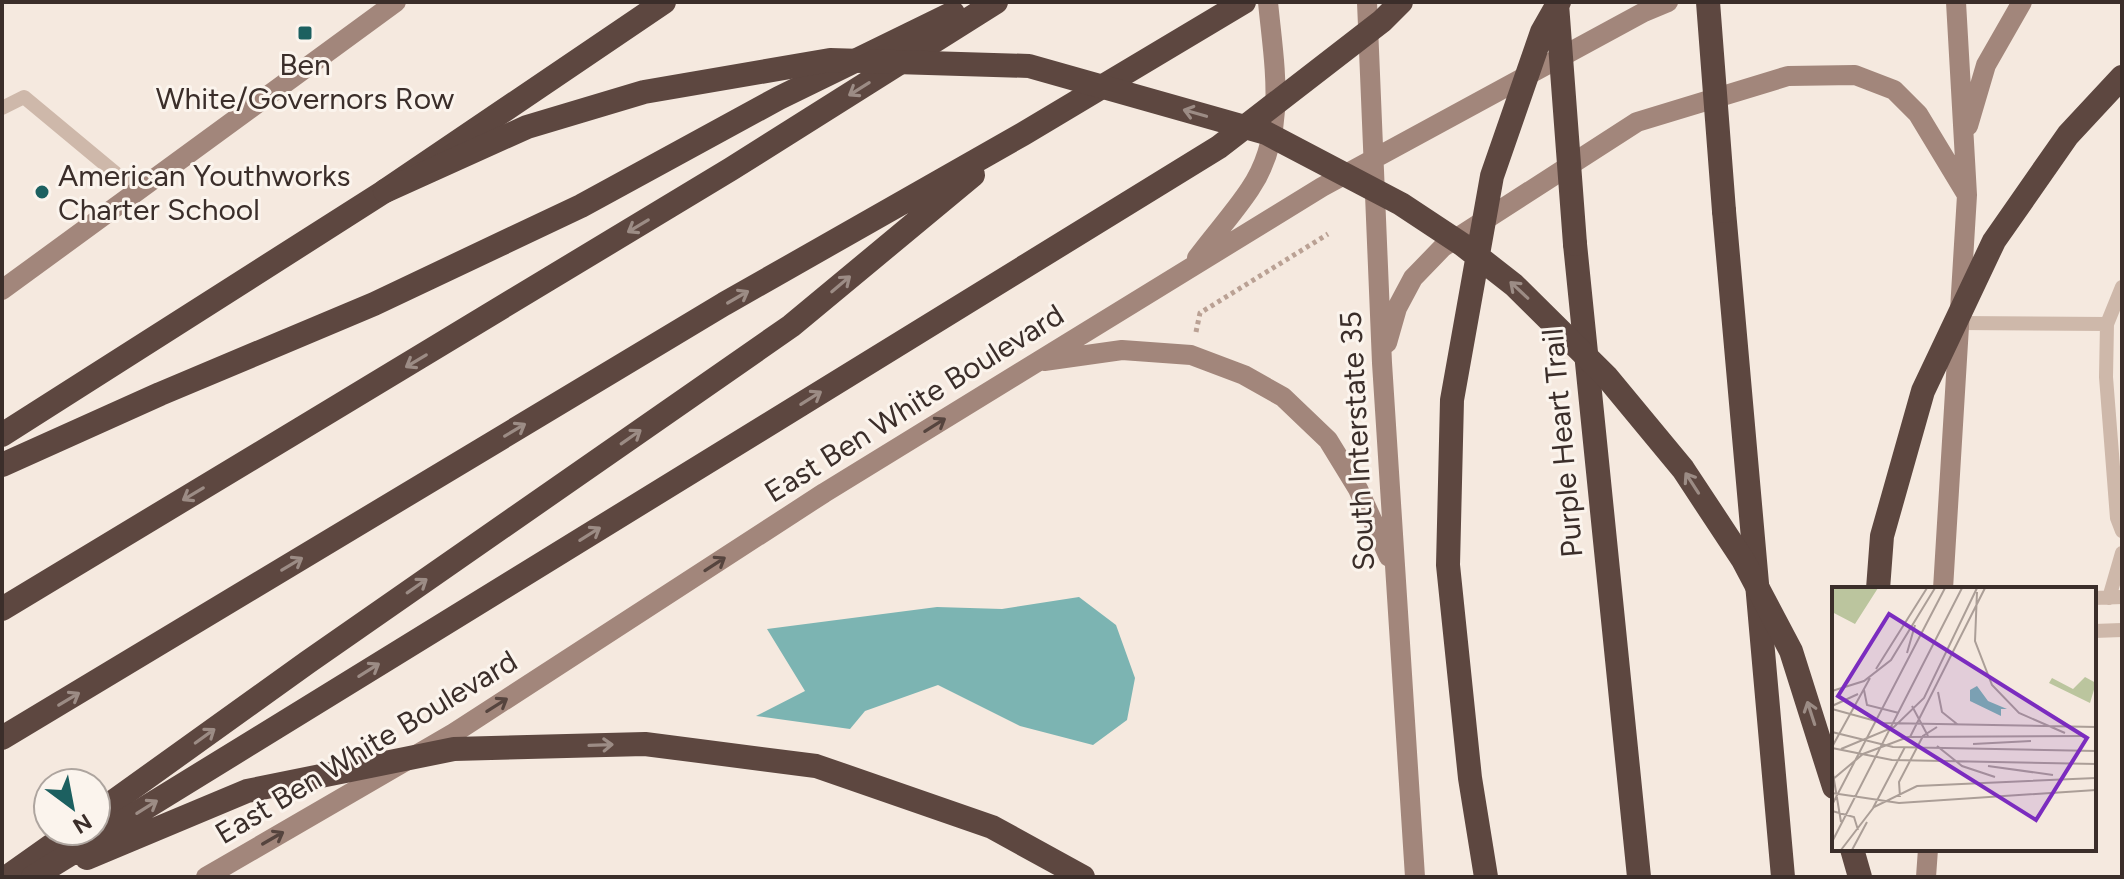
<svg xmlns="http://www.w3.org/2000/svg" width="2124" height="879" viewBox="0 0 2124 879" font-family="Figtree,sans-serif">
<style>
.water{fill:#7cb4b2}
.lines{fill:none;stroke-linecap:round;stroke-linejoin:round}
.path{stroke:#baa194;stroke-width:5;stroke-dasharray:4 4;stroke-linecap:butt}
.service{stroke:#ceb8aa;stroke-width:14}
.secondary{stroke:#a2867b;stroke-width:20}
.motorway{stroke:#5d4740;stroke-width:24}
.motorway-bridge{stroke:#5d4740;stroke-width:24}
.oneway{stroke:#9c8c85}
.oneway2{stroke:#55443e}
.poi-dot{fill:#1c6060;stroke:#fbf4ed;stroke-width:3}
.labels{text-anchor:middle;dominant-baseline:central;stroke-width:6;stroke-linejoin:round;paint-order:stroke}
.poi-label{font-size:30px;fill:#3b2e2a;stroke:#fbf4ed}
.street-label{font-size:30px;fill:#3b2e2a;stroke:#fbf4ed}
.inset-road{fill:none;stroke:#ab9e97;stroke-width:2}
.view{fill:#7b2cbf;fill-opacity:0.15;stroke:#7b2cbf;stroke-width:4}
.inset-edge{fill:none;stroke:#3b2e2a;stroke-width:4}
</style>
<rect width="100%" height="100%" fill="#f5e9df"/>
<!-- water -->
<path class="water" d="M1079 597 1116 625 1135 678 1127 720 1093 745 1020 726 938 685 865 711 850 729 756 716 805 691 767 629 937 607 1002 609Z"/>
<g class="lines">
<!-- path -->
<path class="path" d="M1196 332 1200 313 1328 234"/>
<!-- service -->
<path class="service" d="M2 108 24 97 137 191
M2122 287 2107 324 2106 377 2117 518 2122 531
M1959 323 2107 324
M2094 598 2122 597
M2109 598 2122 553
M2094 631 2122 630"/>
<!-- secondary -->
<path class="secondary" d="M1367 2 1382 363 1415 877
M1968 126 1986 65 2022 2
M1197 258C1214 235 1234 213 1250 189 1288 133 1274 65 1268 2
M2 290 396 2
M1387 343 1397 308 1413 278 1443 247 1637 122 1788 76 1855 75 1894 90 1918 114 1967 195
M1044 361 1122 350 1191 355 1244 375 1283 397 1328 440 1358 489 1389 557
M1943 589 1967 195 1956 2
M206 877 454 733 824 493 1322 187 1644 12 1668 2
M1926 877 1928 849"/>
<!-- motorway -->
<path class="motorway" d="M1724 211 1783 877
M1575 244 1639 877
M2 435 385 191 664 2
M2 465 160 394 374 304 581 206 779 98 953 13
M2 609 731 169 996 2
M2 738 724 304 1023 134 1244 2
M96 814 308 662 791 326 973 175
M1852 849 1860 877
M7 877 72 831"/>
<!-- motorway-bridge -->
<path class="motorway-bridge" d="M1708 2 1724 211
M1557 4 1575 244
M385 191 527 127 644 92 830 60 1029 66 1266 133 1401 204 1463 245 1514 285 1606 376 1683 469 1743 560 1791 651 1834 787
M1878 589 1882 536 1923 391 1994 241 2068 135 2122 77
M87 858 247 791 454 749 645 744 816 766 992 827 1083 877
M33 877 1219 147 1382 21 1401 2
M1486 877 1470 778 1448 565 1452 400 1492 176 1542 32 1559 2"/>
</g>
<!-- one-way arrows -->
<defs><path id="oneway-shaft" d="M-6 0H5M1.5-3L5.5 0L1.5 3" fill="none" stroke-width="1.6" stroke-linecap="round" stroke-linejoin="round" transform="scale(2)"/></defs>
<g class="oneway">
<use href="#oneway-shaft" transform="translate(859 89) rotate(148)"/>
<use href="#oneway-shaft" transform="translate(1195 113) rotate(-164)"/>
<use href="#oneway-shaft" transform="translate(638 226) rotate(149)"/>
<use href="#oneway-shaft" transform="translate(841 284) rotate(-40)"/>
<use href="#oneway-shaft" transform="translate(1519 290) rotate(-137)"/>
<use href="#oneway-shaft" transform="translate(738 297) rotate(-30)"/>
<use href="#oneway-shaft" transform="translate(416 361) rotate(149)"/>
<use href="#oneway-shaft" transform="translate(811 398) rotate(-32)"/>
<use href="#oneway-shaft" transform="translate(515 430) rotate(-31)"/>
<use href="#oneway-shaft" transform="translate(631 437) rotate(-35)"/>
<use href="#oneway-shaft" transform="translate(1692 483) rotate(-123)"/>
<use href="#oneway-shaft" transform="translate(193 494) rotate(149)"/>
<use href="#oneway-shaft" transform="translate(590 534) rotate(-32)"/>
<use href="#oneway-shaft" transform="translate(292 564) rotate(-31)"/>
<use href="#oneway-shaft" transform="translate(417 586) rotate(-35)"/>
<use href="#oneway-shaft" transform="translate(369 670) rotate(-32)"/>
<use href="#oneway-shaft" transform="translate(69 699) rotate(-31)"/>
<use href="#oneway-shaft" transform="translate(1811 713) rotate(-108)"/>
<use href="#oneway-shaft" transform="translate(205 736) rotate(-36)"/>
<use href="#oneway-shaft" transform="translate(601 745) rotate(-2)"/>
<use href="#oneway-shaft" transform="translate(147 807) rotate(-32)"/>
</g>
<g class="oneway2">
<use href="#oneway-shaft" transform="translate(935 425) rotate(-32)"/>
<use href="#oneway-shaft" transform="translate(715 564) rotate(-33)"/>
<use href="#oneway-shaft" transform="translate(497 705) rotate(-32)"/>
<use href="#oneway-shaft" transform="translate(273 838) rotate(-30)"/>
</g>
<!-- markers -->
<g class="poi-dot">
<rect x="297" y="25" width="16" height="16" rx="4"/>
<circle cx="42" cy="192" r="8"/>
</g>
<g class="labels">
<!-- poi labels -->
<g class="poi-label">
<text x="305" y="64">Ben<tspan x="305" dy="34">White/Governors Row</tspan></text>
<text x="58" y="175" text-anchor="start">American Youthworks<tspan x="58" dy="34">Charter School</tspan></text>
</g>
<!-- street labels -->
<g class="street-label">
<text transform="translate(914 403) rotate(-32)">East Ben White Boulevard</text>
<text transform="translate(1357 441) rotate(-93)">South Interstate 35</text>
<text transform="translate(1562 443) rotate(-95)">Purple Heart Trail</text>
<text transform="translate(366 747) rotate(-31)">East Ben White Boulevard</text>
</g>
</g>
<!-- overview -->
<g transform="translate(1832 587)">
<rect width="264" height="264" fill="#f5e9df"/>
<path d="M0 1H46L23 37 0 25ZM253 90 264 96 258 116 217 96 220 91 241 102Z" fill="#bbc59e"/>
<path d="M145 99 156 114 175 122H169V129L138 114V103Z" fill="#7cb4b2"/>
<path class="inset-road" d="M145 5 143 54 160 98 187 126 233 146M75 66 83 38M44 82 95 1M32 103 35 118 67 126M0 104 32 94 59 73 103 1M106 105 110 125 125 137M0 119 26 107M80 119 96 149M0 122 51 136 264 140M0 145 61 160 264 164M78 150 153 1M141 157 199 154M105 159 130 179 163 190M0 160 38 91M0 161 60 173 264 177M9 162 62 140 92 111 145 1M156 179 221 188M0 181 9 235M0 193 31 167 76 150 254 149M0 206 67 216 264 203M68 210 67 195 91 149 105 140M0 218 113 1M41 221 73 160M0 224 22 230 26 243M0 255 130 1M9 263 42 220 85 199 264 191M20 263 35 235"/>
<path class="view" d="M57 27 255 151 204 233 6 109Z"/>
<rect width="264" height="264" class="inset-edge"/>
</g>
<!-- border -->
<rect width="2124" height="879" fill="none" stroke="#3b2e2a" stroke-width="8"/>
<!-- north arrow -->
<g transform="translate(72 807) rotate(148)"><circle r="38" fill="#fbf4ed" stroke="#aea59f" stroke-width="2"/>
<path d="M0-6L14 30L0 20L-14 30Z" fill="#1c6060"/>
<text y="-12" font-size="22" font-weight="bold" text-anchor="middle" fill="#3b2e2a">N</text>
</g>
</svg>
